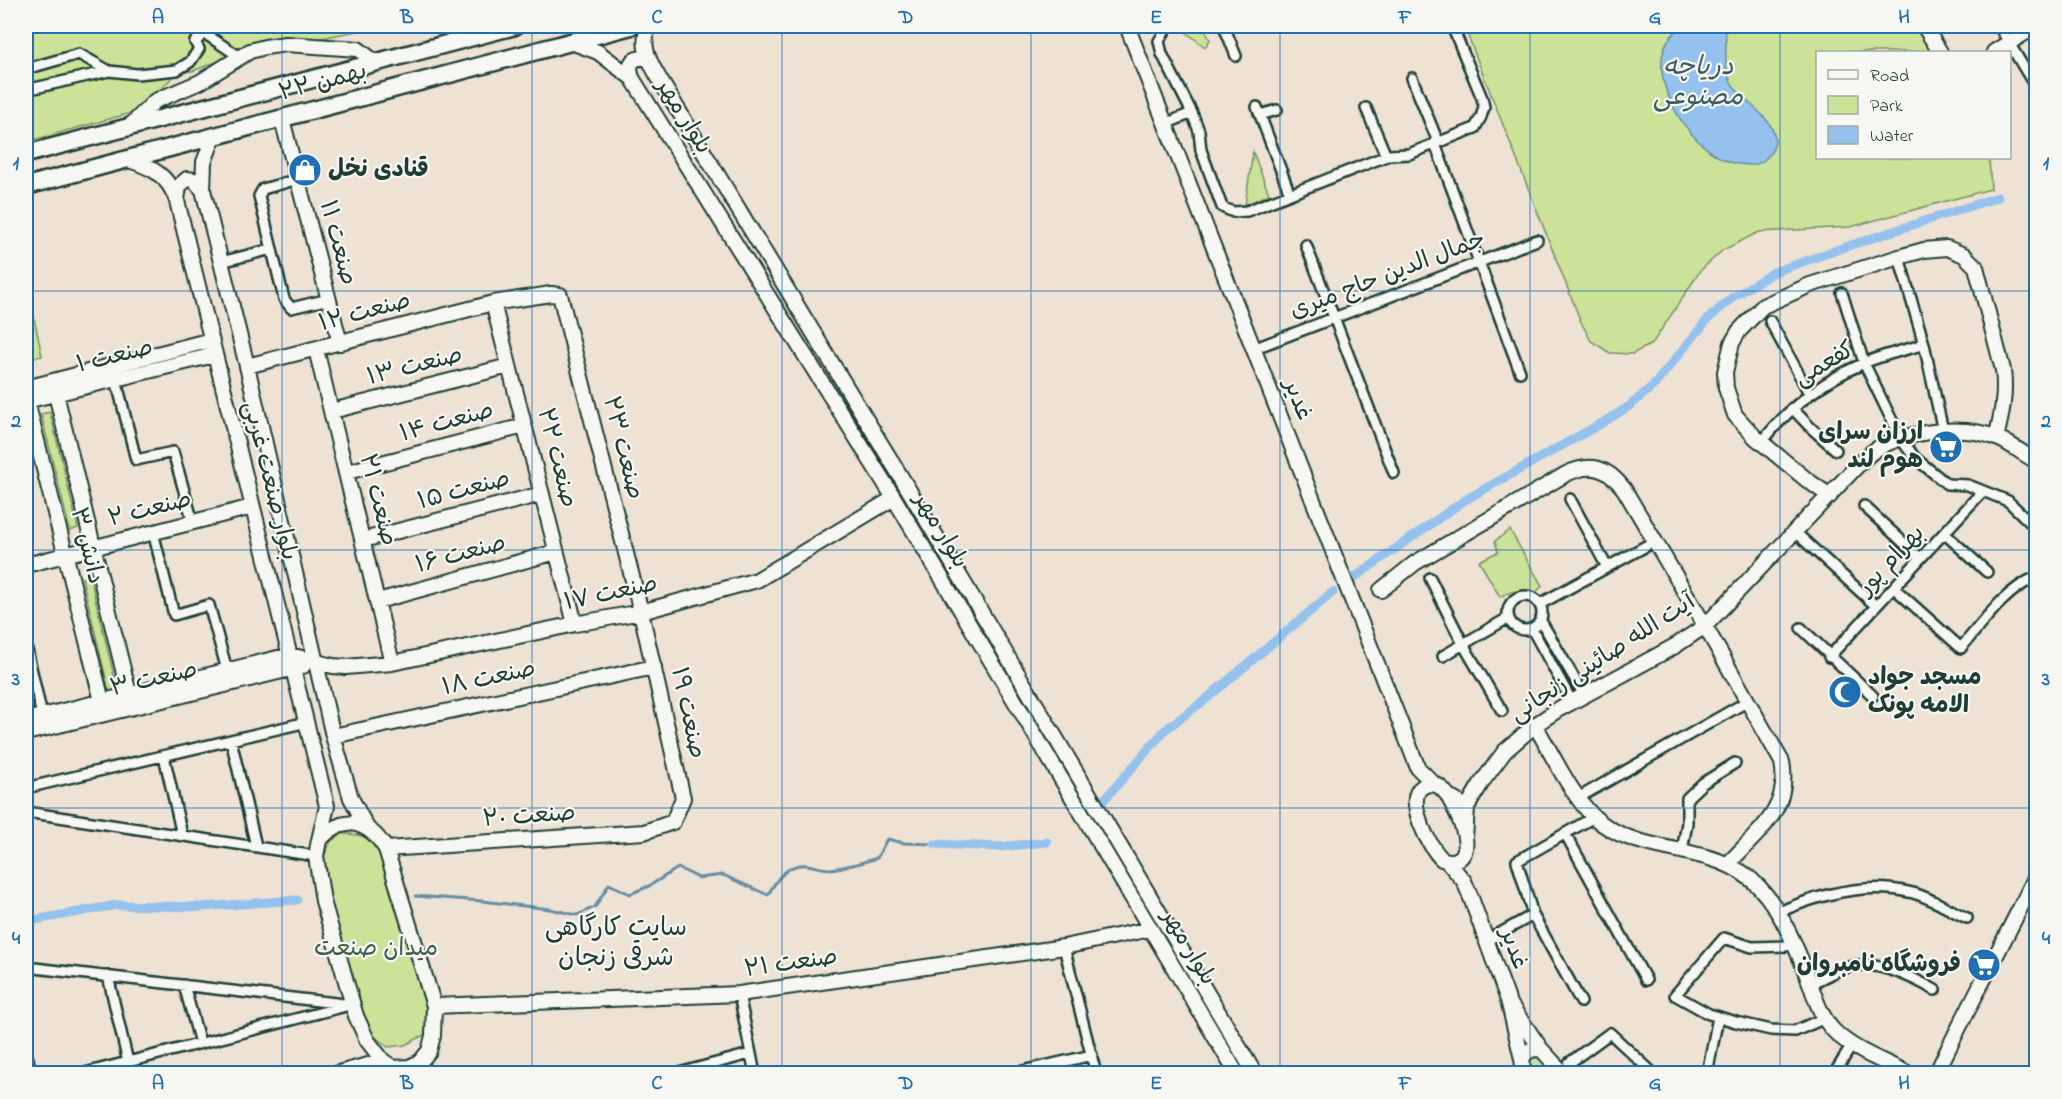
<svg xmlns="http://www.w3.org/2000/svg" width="2062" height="1099" viewBox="0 0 2062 1099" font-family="'Indie Flower','Playpen Sans Arabic',sans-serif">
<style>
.green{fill:#cbe298;stroke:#759066;stroke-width:1.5}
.water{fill:#95c1ee;stroke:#668ca4;stroke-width:1.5}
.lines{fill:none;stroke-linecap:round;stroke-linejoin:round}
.stream{stroke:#668ca4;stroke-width:3}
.canal{stroke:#95c1ee;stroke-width:9}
.street-casing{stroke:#1f3d34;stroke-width:14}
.secondary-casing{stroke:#1f3d34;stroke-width:18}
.highway-casing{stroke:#1f3d34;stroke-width:21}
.street{stroke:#f6f6f2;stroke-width:9}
.secondary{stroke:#f6f6f2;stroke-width:14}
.highway{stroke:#f6f6f2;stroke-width:16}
.grid{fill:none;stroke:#1f6fb2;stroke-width:1.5;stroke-opacity:0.55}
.labels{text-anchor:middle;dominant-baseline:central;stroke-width:4.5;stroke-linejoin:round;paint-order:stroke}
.street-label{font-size:24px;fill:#1f3d34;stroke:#f6f6f2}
.poi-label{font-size:24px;font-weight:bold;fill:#1f3d34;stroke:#f6f6f2;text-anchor:start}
.park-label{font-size:24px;fill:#415e48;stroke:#f6f6f2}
.water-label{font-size:26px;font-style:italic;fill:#3c5e62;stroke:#f6f6f2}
.neighbourhood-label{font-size:26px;fill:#1f3d34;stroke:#f6f6f2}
.neatline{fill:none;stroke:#1f6fb2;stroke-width:2}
.grid-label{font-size:20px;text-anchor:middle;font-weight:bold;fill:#1f6fb2}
</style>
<rect width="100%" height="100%" fill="#ede2d3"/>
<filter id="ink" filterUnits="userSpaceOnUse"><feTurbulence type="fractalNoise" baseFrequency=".0167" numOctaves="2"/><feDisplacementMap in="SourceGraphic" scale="12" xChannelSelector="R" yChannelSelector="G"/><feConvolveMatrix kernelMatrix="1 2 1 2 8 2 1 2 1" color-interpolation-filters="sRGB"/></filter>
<g filter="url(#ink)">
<!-- green -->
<path class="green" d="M26 26H381L229 57 193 71 143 75H175L138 111 26 142Z
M1178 26H1203L1210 40 1205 47Z
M1464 26H1915L1932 52H1818V158H1989L1991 189 1850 227 1759 232 1723 250 1700 271 1652 344 1632 354 1610 353 1591 341 1581 322Z
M1253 152 1269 194 1245 205Z
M26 279 42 356 26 359Z
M50 412 78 528 70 531 41 414Z
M1510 530 1542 586 1534 595C1520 589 1512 590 1500 597L1479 561 1498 552 1495 541Z
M90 577 118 692 110 695 82 578Z
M342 834C364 833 370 838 383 855L427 997 428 1021 424 1035 405 1045 388 1047 374 1036 352 988 346 970 321 864 331 841Z
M1539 1053 1556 1073H1530L1527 1064 1529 1054Z"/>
<!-- water -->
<path class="water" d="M1685 26H1722L1725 29C1728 47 1722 65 1731 82 1742 103 1773 115 1775 139 1775 147 1771 154 1765 159 1758 166 1749 165 1739 164 1687 157 1628 53 1685 26Z"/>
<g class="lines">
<!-- stream -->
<path class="stream" d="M415 896 482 901 550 909 577 915 595 907 609 884 630 894 649 886 678 868 699 878 723 875 768 895C776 880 787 863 807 865 815 866 823 869 831 869 846 867 862 863 877 858L887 839 904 843 935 844"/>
<!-- canal -->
<path class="canal" d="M1348 582 1465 500 1602 423 1631 405 1655 384 1708 319 1733 297 1774 272 1845 247 1998 197
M1104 800 1166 729 1205 700 1333 592
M935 844 999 847 1047 842
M29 921 117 905 200 907 297 900"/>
<!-- street casing -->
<g class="street-casing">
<path id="street" d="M203 26 204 33 240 57
M1168 26 1159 41 1162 54 1192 113 1199 131 1201 150 1222 207 1233 212 1247 211 1389 155 1409 154 1475 128 1481 117 1484 107 1482 98 1452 26
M1224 26 1236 56
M1999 26 2036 88
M26 69 79 54 109 71
M1412 78 1438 142
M26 90 109 71 137 74 177 70 190 62 199 49 195 42 204 33
M1257 107 1290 194
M1366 108 1386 156
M1260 115 1277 110
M1165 124 1192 113
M1437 149 1520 372
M298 179 263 189 259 196 284 299 291 308 329 299
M1306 245 1394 473
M1899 257 1924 344 1943 431
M221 262 272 249
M1842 293 1864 363 1901 439 1915 458 1947 484 1968 485 2008 501 2036 528
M1770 321 1809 393
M1253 349 1537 240
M116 379 136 460 173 452 193 522
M1792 408 1810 427 1836 450
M1762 442C1789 407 1821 382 1862 364 1881 355 1903 351 1924 344
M1570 499 1607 567
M1864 506 1920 558
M153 532 174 615 209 605 227 670
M1795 532 1876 606
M1944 533 1987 572
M1430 578 1463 644 1502 711
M1894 588 1961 648C1983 622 2004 591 2036 577
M1508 613a17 17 0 1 1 34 0a17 17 0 1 1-34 0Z
M1540 604 1646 546
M1541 621 1584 695
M1801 628 1873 696
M1532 629 1572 702
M26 645 42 716
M1443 656 1508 618
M1829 657 1982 492
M231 740 256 846
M164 756 182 835
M26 788 307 722
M1578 798 1748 701
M26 812 316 856
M1566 835 1646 980
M1682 851 1687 823V798L1703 783 1735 763
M1779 912C1820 894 1867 881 1913 893 1932 898 1949 910 1967 918
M1533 915 1517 861 1594 817
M1486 941 1533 915 1581 1002
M1787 946 1752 947 1724 938 1675 995 1709 1014 1736 1022 1771 1030 1795 1031 1825 1018
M1064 947 1096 1074
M26 967 353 1005
M108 976 128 1062
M1810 984C1825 977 1843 966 1859 965 1884 964 1914 978 1935 990
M184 985 200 1043
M739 994 755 1074
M1569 1063 1610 1033 1654 1074
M81 1074 346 1006
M675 1074 750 1054
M1010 1074 1092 1055
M1707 1074 1718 1017
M1834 1074 1852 1045"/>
</g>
<!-- secondary casing -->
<g class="secondary-casing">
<path id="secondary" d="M649 26C638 49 654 69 666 90L907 487 1255 1074
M1127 26 1418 768 1435 785
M1924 26 1940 52
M571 42 598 52 632 78 894 498 1237 1074
M1994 52 2036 26
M632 78C627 62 633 57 648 58
M282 119 340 343
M129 127 155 101 200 82 250 51 265 47 286 44 358 49 375 62
M214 136 204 162 203 190 247 366 333 736 351 798 366 826
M126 159C151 167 168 174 177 201L327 806 319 840
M177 200 179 186 187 179 194 180 203 190
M493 303 575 624
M316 349 392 663
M247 366 493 303 551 294 560 295 641 612 683 798 673 822 644 832 386 849
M26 388 211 340
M56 394 129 694
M26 401 214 355
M27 401 102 701
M332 411 509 366
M347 472 524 426
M1830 496 1807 480 1755 437 1735 415 1726 388 1725 372 1732 343 1739 331 1763 306 1810 285 1899 257 1924 250 1947 248 1964 255 1976 267 2003 370C2006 394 2002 414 1996 438
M363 540 542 494
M26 565 252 507
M1381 590 1415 563 1566 474C1591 462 1607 467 1624 489L1705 626 1782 762C1791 810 1758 831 1728 864
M378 601 556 552
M26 720 290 655 333 666 346 667 392 663 575 624 641 612 757 580 894 498
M1535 725C1551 752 1571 795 1594 817 1639 859 1716 840 1759 887 1782 911 1798 951 1810 983 1815 998 1822 1019 1834 1031 1854 1051 1884 1061 1909 1074
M26 733 303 666
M333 736 654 667
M1448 796C1455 809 1475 845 1460 858 1455 862 1449 862 1442 859 1430 849 1404 799 1422 787 1426 784 1432 784 1436 785 1443 787 1445 794 1450 797 1455 801 1461 804 1467 807
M353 823C369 827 377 835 386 849L434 1006 433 1036 429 1051 420 1062 409 1067 394 1068 383 1061 367 1040 356 1016 323 901 316 856 319 840 330 830 341 825Z
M1465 839 1467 807 1482 782 1505 751 1535 725 1559 709 1675 646 1705 626 1858 465C1863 460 1869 454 1875 450 1905 431 1964 424 1997 438 2010 443 2023 454 2036 461
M1447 861 1464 881 1471 898 1508 1000 1522 1059
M434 1006 739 994 1064 947 1150 929
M1512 1007 1541 1049
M26 1059 29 1074
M335 1074 383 1061
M1524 1074 1522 1059C1527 1050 1531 1049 1541 1049L1564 1074
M1936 1074C1968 1007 2004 942 2036 876"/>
</g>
<!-- highway casing -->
<g class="highway-casing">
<path id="highway" d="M26 154 515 26
M26 186 631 26"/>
</g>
<!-- street -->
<use href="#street" class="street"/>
<!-- secondary -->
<use href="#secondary" class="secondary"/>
<!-- highway -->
<use href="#highway" class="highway"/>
</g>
</g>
<!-- grid -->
<path class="grid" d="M282 26V1074M532 26V1074M782 26V1074M1031 26V1074M1280 26V1074M1530 26V1074M1780 26V1074M26 291H2036M26 550H2036M26 808H2036"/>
<!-- icons -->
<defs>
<g id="shop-disc" transform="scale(1.725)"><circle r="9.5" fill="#1f6fb2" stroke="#f6f6f2"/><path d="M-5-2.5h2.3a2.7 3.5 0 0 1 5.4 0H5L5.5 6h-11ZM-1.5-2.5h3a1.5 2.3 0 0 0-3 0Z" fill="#fff"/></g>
<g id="supermarket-disc" transform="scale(1.725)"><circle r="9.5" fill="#1f6fb2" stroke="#f6f6f2"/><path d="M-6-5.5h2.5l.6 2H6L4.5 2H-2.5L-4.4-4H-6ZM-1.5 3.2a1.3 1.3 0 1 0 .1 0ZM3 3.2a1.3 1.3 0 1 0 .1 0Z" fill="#fff"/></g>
<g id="mosque-disc" transform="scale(1.725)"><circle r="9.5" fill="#1f6fb2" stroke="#f6f6f2"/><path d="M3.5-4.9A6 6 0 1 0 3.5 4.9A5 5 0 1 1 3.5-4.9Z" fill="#fff"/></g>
</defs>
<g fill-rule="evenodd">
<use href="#shop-disc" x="305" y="170"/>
<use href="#supermarket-disc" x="1946" y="447"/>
<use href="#mosque-disc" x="1845" y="692"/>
<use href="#supermarket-disc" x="1984" y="965"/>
</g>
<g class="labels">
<!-- street labels -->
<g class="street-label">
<text transform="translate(323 83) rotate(-15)">۲۲ بهمن</text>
<text transform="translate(683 117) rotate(58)">بلوار مهر</text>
<text transform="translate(337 243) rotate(75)">صنعت ۱۱</text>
<text transform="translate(1388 276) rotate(-21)">جمال الدین حاج میری</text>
<text transform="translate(365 313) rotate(-15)">صنعت ۱۲</text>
<text transform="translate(115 357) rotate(-14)">صنعت ۱</text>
<text transform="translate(1825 365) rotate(-30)">کفعمی</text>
<text transform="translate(415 367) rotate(-14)">صنعت ۱۳</text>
<text transform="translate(1297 400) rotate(69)">غدیر</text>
<text transform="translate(447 423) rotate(-15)">صنعت ۱۴</text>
<text transform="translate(622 448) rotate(76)">صنعت ۲۳</text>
<text transform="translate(556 458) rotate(76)">صنعت ۲۲</text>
<text transform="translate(269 481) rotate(76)">بلوار صنعت غربی</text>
<text transform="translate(464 491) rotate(-15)">صنعت ۱۵</text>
<text transform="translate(377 500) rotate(76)">صنعت ۲۱</text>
<text transform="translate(150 510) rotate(-14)">صنعت ۲</text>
<text transform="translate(940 531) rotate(59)">بلوار مهر</text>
<text transform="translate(86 546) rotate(76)">دانش ۳</text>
<text transform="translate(461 555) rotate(-15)">صنعت ۱۶</text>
<text transform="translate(1892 561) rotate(-47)">بهرام پور</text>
<text transform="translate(611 594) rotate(-12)">صنعت ۱۷</text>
<text transform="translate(1603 659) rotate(-33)">آیت الله صائینی زنجانی</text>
<text transform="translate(489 679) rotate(-12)">صنعت ۱۸</text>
<text transform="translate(154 680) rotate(-13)">صنعت ۳</text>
<text transform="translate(687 713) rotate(78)">صنعت ۱۹</text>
<text transform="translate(529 817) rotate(-4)">صنعت ۲۰</text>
<text transform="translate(1188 948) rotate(59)">بلوار مهر</text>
<text transform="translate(1513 949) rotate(70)">غدیر</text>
<text transform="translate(791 964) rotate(-8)">صنعت ۲۱</text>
</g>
<!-- poi labels -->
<g class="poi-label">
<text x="328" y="170">قنادی نخل</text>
<text x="1923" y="433" text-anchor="end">ارزان سرای<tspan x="1923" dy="28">هوم لند</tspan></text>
<text x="1868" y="678">مسجد جواد<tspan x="1868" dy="28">الامه پونک</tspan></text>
<text x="1961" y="965" text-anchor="end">فروشگاه نامبروان</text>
</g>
<!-- park labels -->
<g class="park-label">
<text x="376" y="949">میدان صنعت</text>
</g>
<!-- water labels -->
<g class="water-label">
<text x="1698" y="68">دریاچه<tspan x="1698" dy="30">مصنوعی</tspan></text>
</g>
<!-- neighbourhood labels -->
<g class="neighbourhood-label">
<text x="616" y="929">سایت کارگاهی<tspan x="616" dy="30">شرقی زنجان</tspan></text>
</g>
</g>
<!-- margin -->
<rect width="2062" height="1099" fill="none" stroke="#f6f6f2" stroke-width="66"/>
<!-- legend -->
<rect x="1816" y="51" width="195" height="108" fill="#f6f6f2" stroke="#a0aca6" stroke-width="1.5"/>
<rect x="1828" y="70" width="30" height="9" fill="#f6f6f2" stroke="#a0aca6" stroke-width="1.5"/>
<text x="1870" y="81" font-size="18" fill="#1f3d34">Road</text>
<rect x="1828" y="96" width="30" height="18" fill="#cbe298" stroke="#a0aca6" stroke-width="1.5"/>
<text x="1870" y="111" font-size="18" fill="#1f3d34">Park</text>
<rect x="1828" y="126" width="30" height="18" fill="#95c1ee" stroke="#a0aca6" stroke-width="1.5"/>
<text x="1870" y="141" font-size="18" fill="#1f3d34">Water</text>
<rect x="33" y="33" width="1996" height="1033" class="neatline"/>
<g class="grid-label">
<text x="158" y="23">A</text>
<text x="407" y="23">B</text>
<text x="657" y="23">C</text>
<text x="906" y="23">D</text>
<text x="1156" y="23">E</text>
<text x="1405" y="23">F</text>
<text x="1655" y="23">G</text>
<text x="1904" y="23">H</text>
<text x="16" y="169">1</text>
<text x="2046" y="169">1</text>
<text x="16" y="427">2</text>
<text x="2046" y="427">2</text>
<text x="16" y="685">3</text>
<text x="2046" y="685">3</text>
<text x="16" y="944">4</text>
<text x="2046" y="944">4</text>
<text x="158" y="1089">A</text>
<text x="407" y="1089">B</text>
<text x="657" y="1089">C</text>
<text x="906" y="1089">D</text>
<text x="1156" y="1089">E</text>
<text x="1405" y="1089">F</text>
<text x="1655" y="1089">G</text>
<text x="1904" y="1089">H</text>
</g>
</svg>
